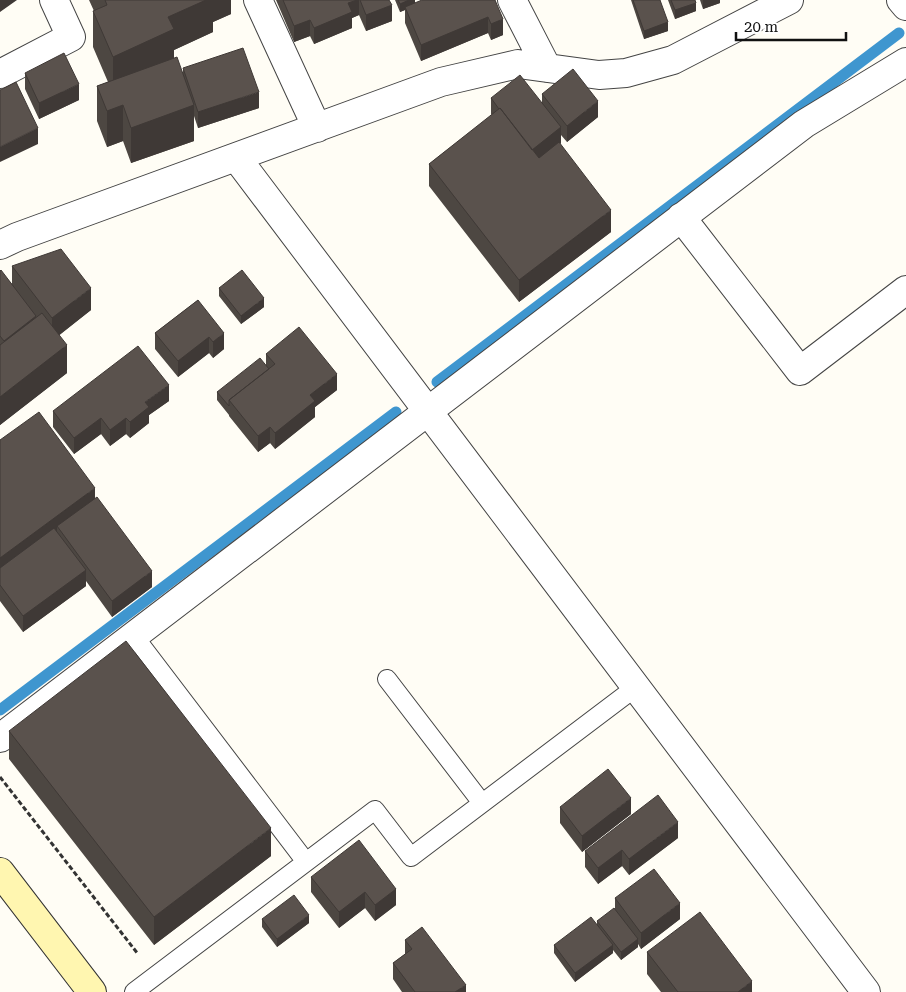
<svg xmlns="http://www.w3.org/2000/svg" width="906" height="992" viewBox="0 0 906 992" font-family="'Roboto Serif',serif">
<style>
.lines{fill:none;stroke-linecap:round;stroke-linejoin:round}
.stream{stroke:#3f96cf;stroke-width:11}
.lane-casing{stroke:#444;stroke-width:20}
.street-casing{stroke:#444;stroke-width:30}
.secondary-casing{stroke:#333;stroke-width:30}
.path{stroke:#333;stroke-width:3;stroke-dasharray:5 2.5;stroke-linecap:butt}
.lane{stroke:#fff;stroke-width:18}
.street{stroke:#fff;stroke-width:28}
.secondary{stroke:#fff6b0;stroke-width:28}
.wall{fill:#4d4742}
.shaded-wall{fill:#3f3936}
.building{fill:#5a524d;stroke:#3f3936}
</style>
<rect width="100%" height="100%" fill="#fffdf5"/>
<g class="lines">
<!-- stream -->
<path class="stream" d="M437 382 899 33
M0 710 396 412"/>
<!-- lane casing -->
<g class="lane-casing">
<path id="lane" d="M134 636 306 862
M387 679 482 803
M134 992 375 810 411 857 636 687"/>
</g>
<!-- street casing -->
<g class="street-casing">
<path id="street" d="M258 0 317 128
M512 0 547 68
M901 0 906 6
M0 74 71 37 54 0
M236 157 866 992
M681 217 800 371 906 290
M0 245 17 237 441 82 518 64 599 75 626 73 673 60 789 0
M0 738 804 124 906 62"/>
</g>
<!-- secondary casing -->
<g class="secondary-casing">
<path id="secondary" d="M0 872 92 992"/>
</g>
<!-- path -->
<path class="path" d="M0 777 138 954"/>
<!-- lane -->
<use href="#lane" class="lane"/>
<!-- street -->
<use href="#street" class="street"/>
<!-- secondary -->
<use href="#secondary" class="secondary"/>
</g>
<!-- wall -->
<path class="wall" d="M89 0H231V14L213 22V32L174 50V58L183 74V68L259 108 198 128 194 116V141L131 163 123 141 107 147 97 121V86L108 82 93 47V11H94Z
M276 0H389L392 21 366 31 359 15 352 18V28L314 44 310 36 294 42Z
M395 0H415V3L495 0 503 35 491 40 488 33 421 61 405 23V10L400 12Z
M631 0H660L668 31 644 39Z
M668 0H695L696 11 675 19Z
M700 0H720V3L703 9Z
M25 73 79 100 39 119 25 89Z
M542 94 598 117 567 142 561 135V143L560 144 611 232 519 302 429 186V164L492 115 491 114V98L542 102Z
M12 266 91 310 59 335 67 373 0 425V271L12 284Z
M219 288 264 307 241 324 219 296Z
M198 300 224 349 213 358 209 353 178 377 155 349V333Z
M266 354 337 390 315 407V417L275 449 270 443 258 452 229 416V414V415L217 400V392L266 365Z
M169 401 149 415V423L130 438 126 434 110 446 101 434 74 454 53 427V411Z
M0 440 95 498 152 587 112 617 86 581V586L23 632 0 601Z
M9 731 271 856 154 945 9 759Z
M560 807 631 814 582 852 560 823Z
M678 838 629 875 622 866 598 884 585 867V851Z
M311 877 396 889V905L375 921 365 908 339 928 311 892Z
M615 898 680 919 641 949 638 944V947L621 960 613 950V953L575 982 554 953V945L597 924V921L615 909Z
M262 919 309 923 277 947 262 927Z
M405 940 466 992H402L393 979V963L405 954Z
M647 952 752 992H661L647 974Z"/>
<!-- shaded-wall -->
<path class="shaded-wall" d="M0 0H17L0 12Z
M206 0H231V14L213 22V32L174 50V65L113 92V57L168 17Z
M357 0H359V15L352 18V28L314 44V28L348 3Z
M409 0H415V6L405 7V10L400 12V4Z
M703 0H720V3L703 9Z
M696 3V11L675 19V10Z
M392 5V21L366 31V15Z
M488 17V33L421 61V45Z
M503 19V35L491 40V24Z
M310 20V36L294 42V26Z
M668 22V31L644 39V31Z
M79 84V100L39 119V103Z
M259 92V108L198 128V112Z
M598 101V117L567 142V126Z
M123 105V141L107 147V111Z
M194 105V141L131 163V128Z
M561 127V143L531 166V150Z
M38 128V144L0 162V147Z
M611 210V232L519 302V280Z
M91 288V310L52 341V318Z
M264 298V307L241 324V316Z
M36 316V332L4 357V341Z
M224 333V349L213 358V342Z
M209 337V353L178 377V361Z
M67 345V373L0 425V397Z
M337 374V390L315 407V417L275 449V433L310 395Z
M169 385V401L149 415V423L130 438V422L145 402Z
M101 418V434L74 454V438Z
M126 418V434L110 446V430Z
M270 427V443L258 452V436Z
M95 488V510L57 526V538L0 580V558Z
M86 570V586L23 632V616Z
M152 571V587L112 617V601Z
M631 798V814L582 852V836Z
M678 822V838L629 875V859Z
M271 828V856L154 945V917Z
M622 850V866L598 884V868Z
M396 889V905L375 921V905Z
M365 892V908L339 928V912Z
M680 903V919L641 949V933Z
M309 915V923L277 947V939Z
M638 939V947L621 960V952Z
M613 945V953L575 982V973Z
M752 981V992H738Z
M466 985V992H455Z"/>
<!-- building -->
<path class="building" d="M105 0H206L168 17 174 29 113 57 93 11 107 5Z
M283 0H357L348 3 352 12 314 28 310 20 294 26Z
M360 0H389L392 5 366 15Z
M398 0H409L400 4Z
M422 0H495L503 19 491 24 488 17 421 45 405 7Z
M633 0H660L668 22 644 31Z
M671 0H695L696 3 675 10Z
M243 48 259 92 198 112 183 68Z
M64 53 79 84 39 103 25 73Z
M177 57 194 105 131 128 123 105 107 111 97 86Z
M573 69 598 101 567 126 542 94Z
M520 75 561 127 532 150 500 108 499 109 491 98Z
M16 82 38 128 0 147V90Z
M500 108 539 158 559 142 611 210 519 280 429 164Z
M61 249 91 288 52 318 12 266Z
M1 270 36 316 4 341 0 336V271Z
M242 270 264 298 241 316 219 288Z
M198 300 224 333 213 342 209 337 178 361 155 333Z
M42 313 67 345 0 397V345Z
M299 327 337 374 310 395 315 401 275 433 270 427 258 436 229 400 275 364 266 354Z
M138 346 169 385 145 402 149 407 130 422 126 418 110 430 101 418 74 438 53 411Z
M260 358 269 369 229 400V406L217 392Z
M39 412 95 488 0 558V440Z
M97 497 152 571 112 601 57 526Z
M54 528 86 570 23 616 0 585V568Z
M126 641 271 828 154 917 9 731Z
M608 769 631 798 582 836 560 807Z
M658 795 678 822 629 859 622 850 598 868 585 851Z
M359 840 396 889 375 905 365 892 339 912 311 877Z
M654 869 680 903 641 933 615 898Z
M294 895 309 915 277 939 262 919Z
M614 908 638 939 621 952 597 921Z
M700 912 752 981 738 992H678L647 952Z
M591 917 613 945 575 973 554 945Z
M422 927 466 985 455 992H415L393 963 412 949 405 940Z"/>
<!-- scale -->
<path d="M736 32v8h110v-8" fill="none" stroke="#111111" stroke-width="2.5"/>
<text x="744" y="32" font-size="15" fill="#111111" stroke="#ffffff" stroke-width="4" paint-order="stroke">20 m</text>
</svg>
